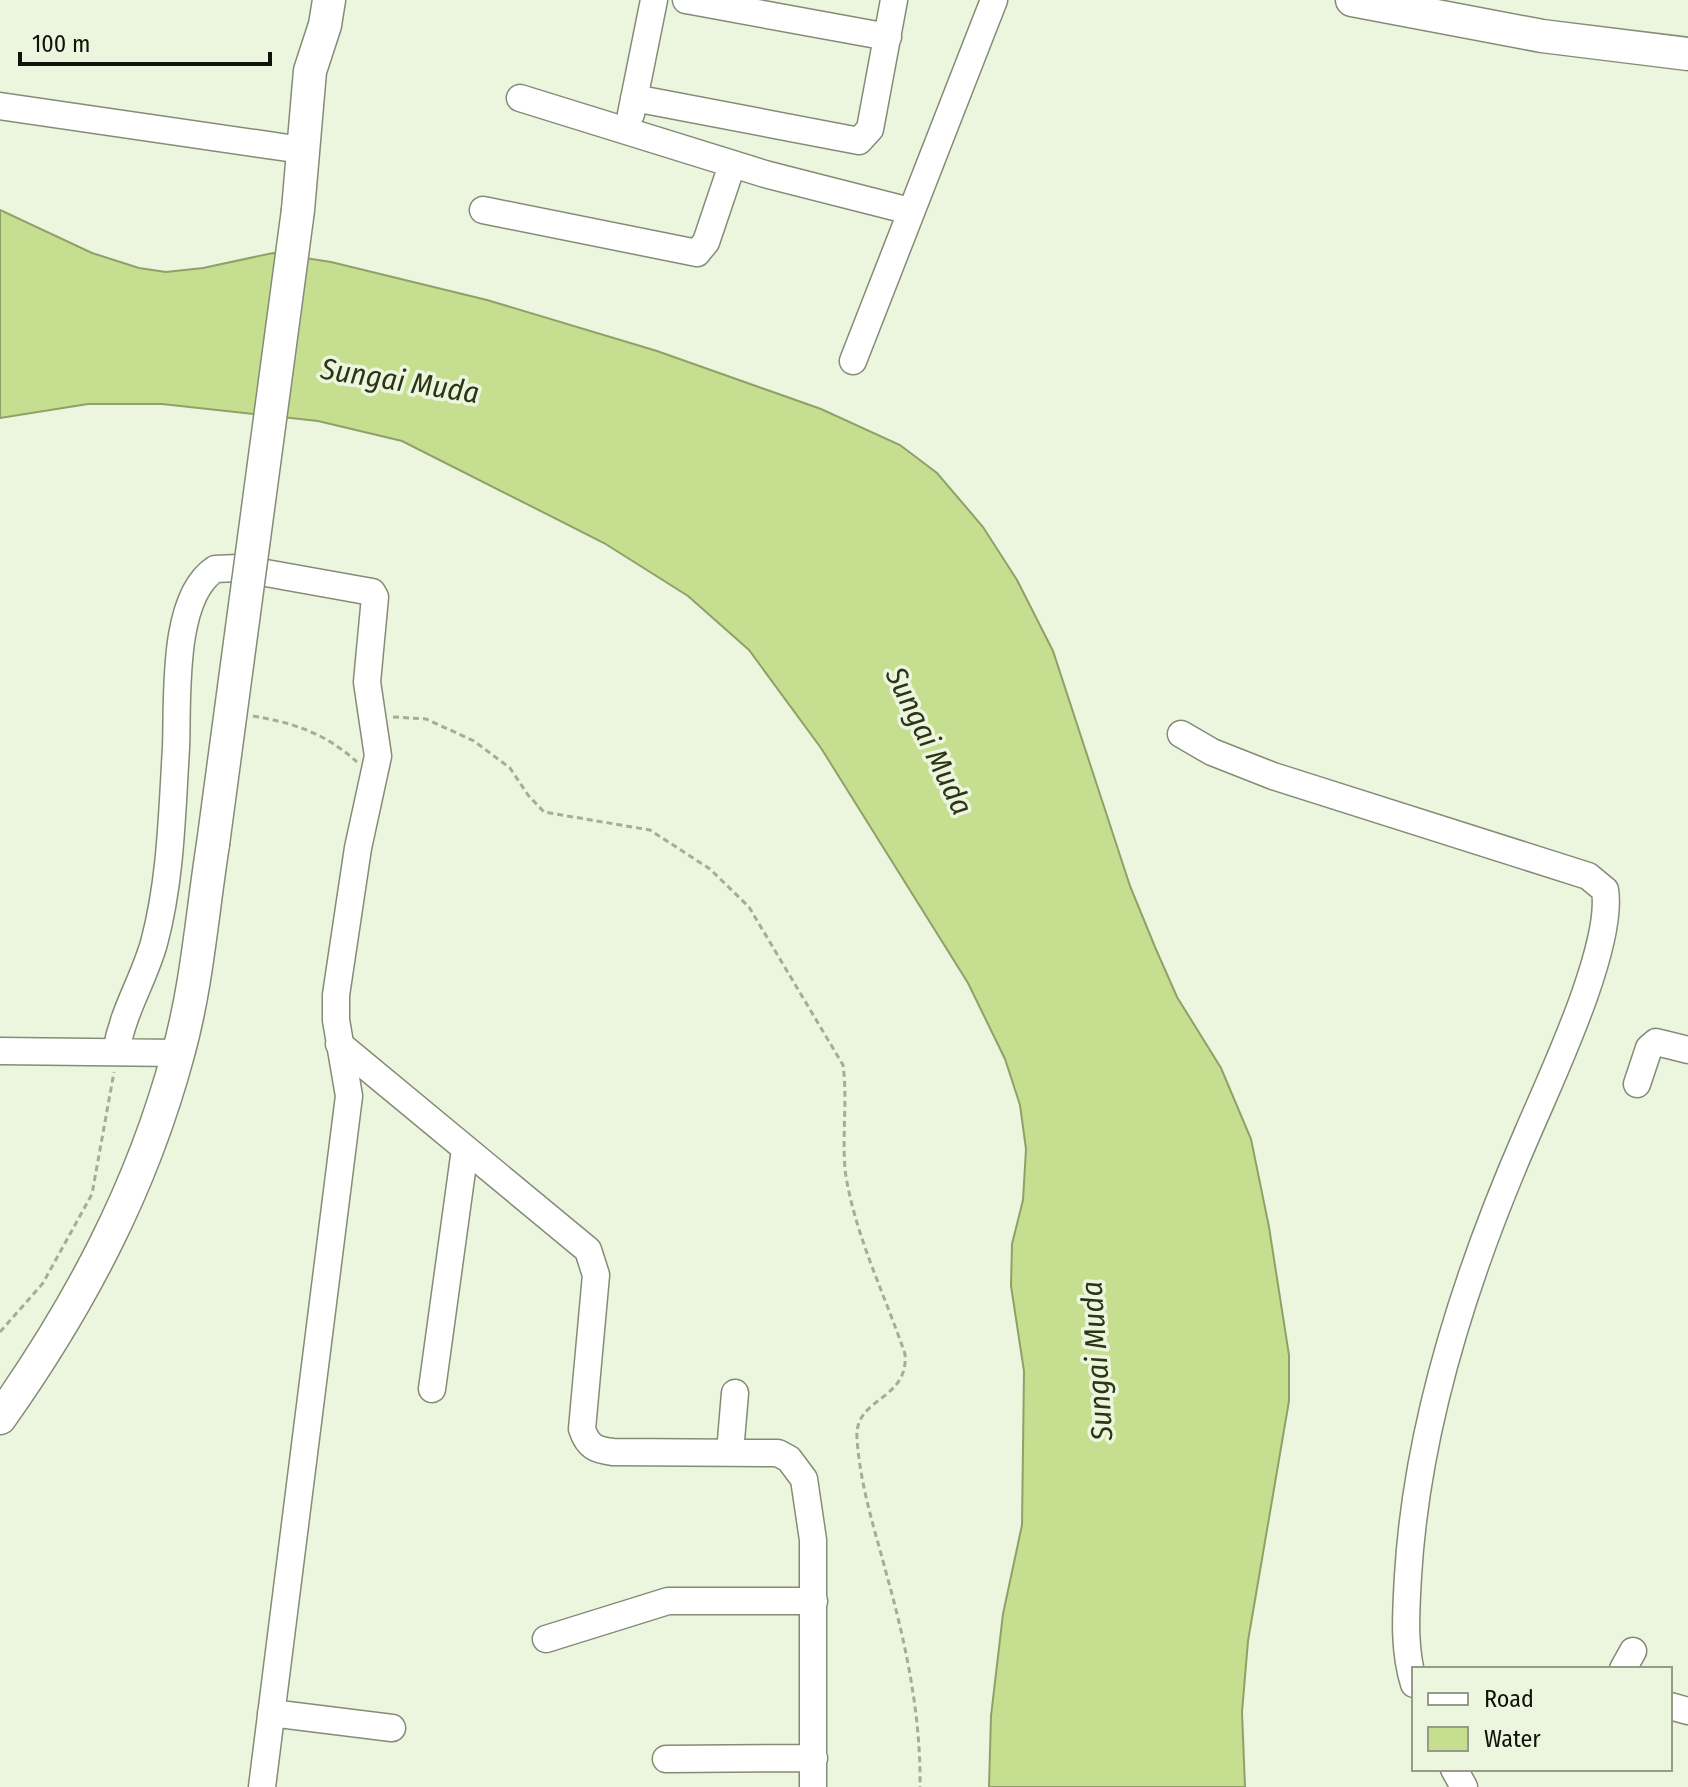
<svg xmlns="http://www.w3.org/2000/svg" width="1688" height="1787" viewBox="0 0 1688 1787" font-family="'Fira Sans Condensed',sans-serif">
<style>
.water{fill:#c5de90;stroke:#8fa168;stroke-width:2}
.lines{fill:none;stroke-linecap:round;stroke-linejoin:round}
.minor-casing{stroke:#848b76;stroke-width:29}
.major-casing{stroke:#848b76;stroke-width:35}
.path{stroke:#a5ac99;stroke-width:3;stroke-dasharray:6 4;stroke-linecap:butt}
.minor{stroke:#fff;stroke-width:26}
.major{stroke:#fff;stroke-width:32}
.major-bridge-casing{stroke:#848b76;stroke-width:35;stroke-linecap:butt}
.major-bridge{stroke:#fff;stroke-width:32}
.labels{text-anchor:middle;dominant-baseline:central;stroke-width:7;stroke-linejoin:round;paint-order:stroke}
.water-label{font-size:30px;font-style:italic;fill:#2b3514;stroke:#ecf5dd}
</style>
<rect width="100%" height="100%" fill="#ecf5dd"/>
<!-- water -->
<path class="water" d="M0 210 92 253 139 268 166 272 203 268 273 253 331 262 487 300 657 351 821 409 900 445 937 473 983 527 1017 580 1053 651 1130 886 1155 947 1177 997 1221 1068 1251 1139 1269 1227 1289 1355V1401L1248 1641 1242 1712 1245 1787H989L991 1716 1003 1614 1022 1525 1024 1371 1011 1286 1012 1244 1023 1200 1026 1149 1020 1105 1005 1059 968 983 821 748 749 650 688 596 604 543 402 441 318 421 162 404H88L0 418Z"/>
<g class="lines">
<!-- minor casing -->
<g class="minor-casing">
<path id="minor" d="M686 0 888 37
M520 98 765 174 910 211
M634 98 859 141 870 129 894 0
M0 106 302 150
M631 114 654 0
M483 210 697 253 706 242 732 165
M853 361 994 0
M1181 734 1212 752 1273 776 1588 876 1605 890C1614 946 1551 1078 1528 1132 1467 1271 1417 1423 1408 1576 1406 1613 1403 1648 1414 1684
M339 1044 588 1250 596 1275 582 1429C588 1447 596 1450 613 1452L778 1453 789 1459 804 1479 813 1540V1787
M0 1051 178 1053
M116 1052C123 1010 143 982 154 943 171 880 172 812 176 748 178 700 171 598 215 569L238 568 372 592 375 597 367 682 378 756 358 848 336 995V1020L349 1096 262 1787
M1637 1084 1649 1048 1656 1042 1688 1050
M432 1389 465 1149
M730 1452 735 1393
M546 1639 668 1601H814
M1623 1669 1633 1651
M1670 1706 1688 1711
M271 1713 392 1728
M666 1759 814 1758
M1454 1769 1464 1787"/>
</g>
<!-- major casing -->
<g class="major-casing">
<path id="major" d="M1352 0 1542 36 1688 54
M298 210 310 71 325 25 329 0
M0 1418C80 1305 142 1188 178 1054 197 986 202 914 213 844"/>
</g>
<!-- path -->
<path class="path" d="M253 716C294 723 325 733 357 762
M393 717 426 719 474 741 510 768 528 795 544 812 650 830 710 869 749 907 843 1065C848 1102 841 1140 846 1177 857 1240 885 1295 905 1354 909 1401 854 1397 857 1438 860 1486 875 1530 887 1576 906 1644 921 1716 920 1787
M0 1332 43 1283 92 1194 114 1072"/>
<!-- minor -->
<use href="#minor" class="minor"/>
<!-- major -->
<use href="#major" class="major"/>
<!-- major-bridge casing -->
<g class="major-bridge-casing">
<path id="major-bridge" d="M213 844 298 210"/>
</g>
<!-- major-bridge -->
<use href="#major-bridge" class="major-bridge"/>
</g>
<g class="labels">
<!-- water labels -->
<g class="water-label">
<text transform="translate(400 381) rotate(9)">Sungai Muda</text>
<text transform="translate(929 741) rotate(64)">Sungai Muda</text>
<text transform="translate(1097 1361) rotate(-94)">Sungai Muda</text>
</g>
</g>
<!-- legend -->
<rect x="1412" y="1667" width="260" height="104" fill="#ecf5dd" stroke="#949b89" stroke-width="2"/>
<rect x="1428" y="1693" width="40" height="12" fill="#ffffff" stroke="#949b89" stroke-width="2"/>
<text x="1484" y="1707" font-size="24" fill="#11130b">Road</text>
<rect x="1428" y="1727" width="40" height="24" fill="#c5de90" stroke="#949b89" stroke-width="2"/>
<text x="1484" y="1747" font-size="24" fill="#11130b">Water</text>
<!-- scale -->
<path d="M20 52v12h250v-12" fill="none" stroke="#11130b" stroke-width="4"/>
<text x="32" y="52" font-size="24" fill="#11130b" stroke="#ecf5dd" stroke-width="6" paint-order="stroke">100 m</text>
</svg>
